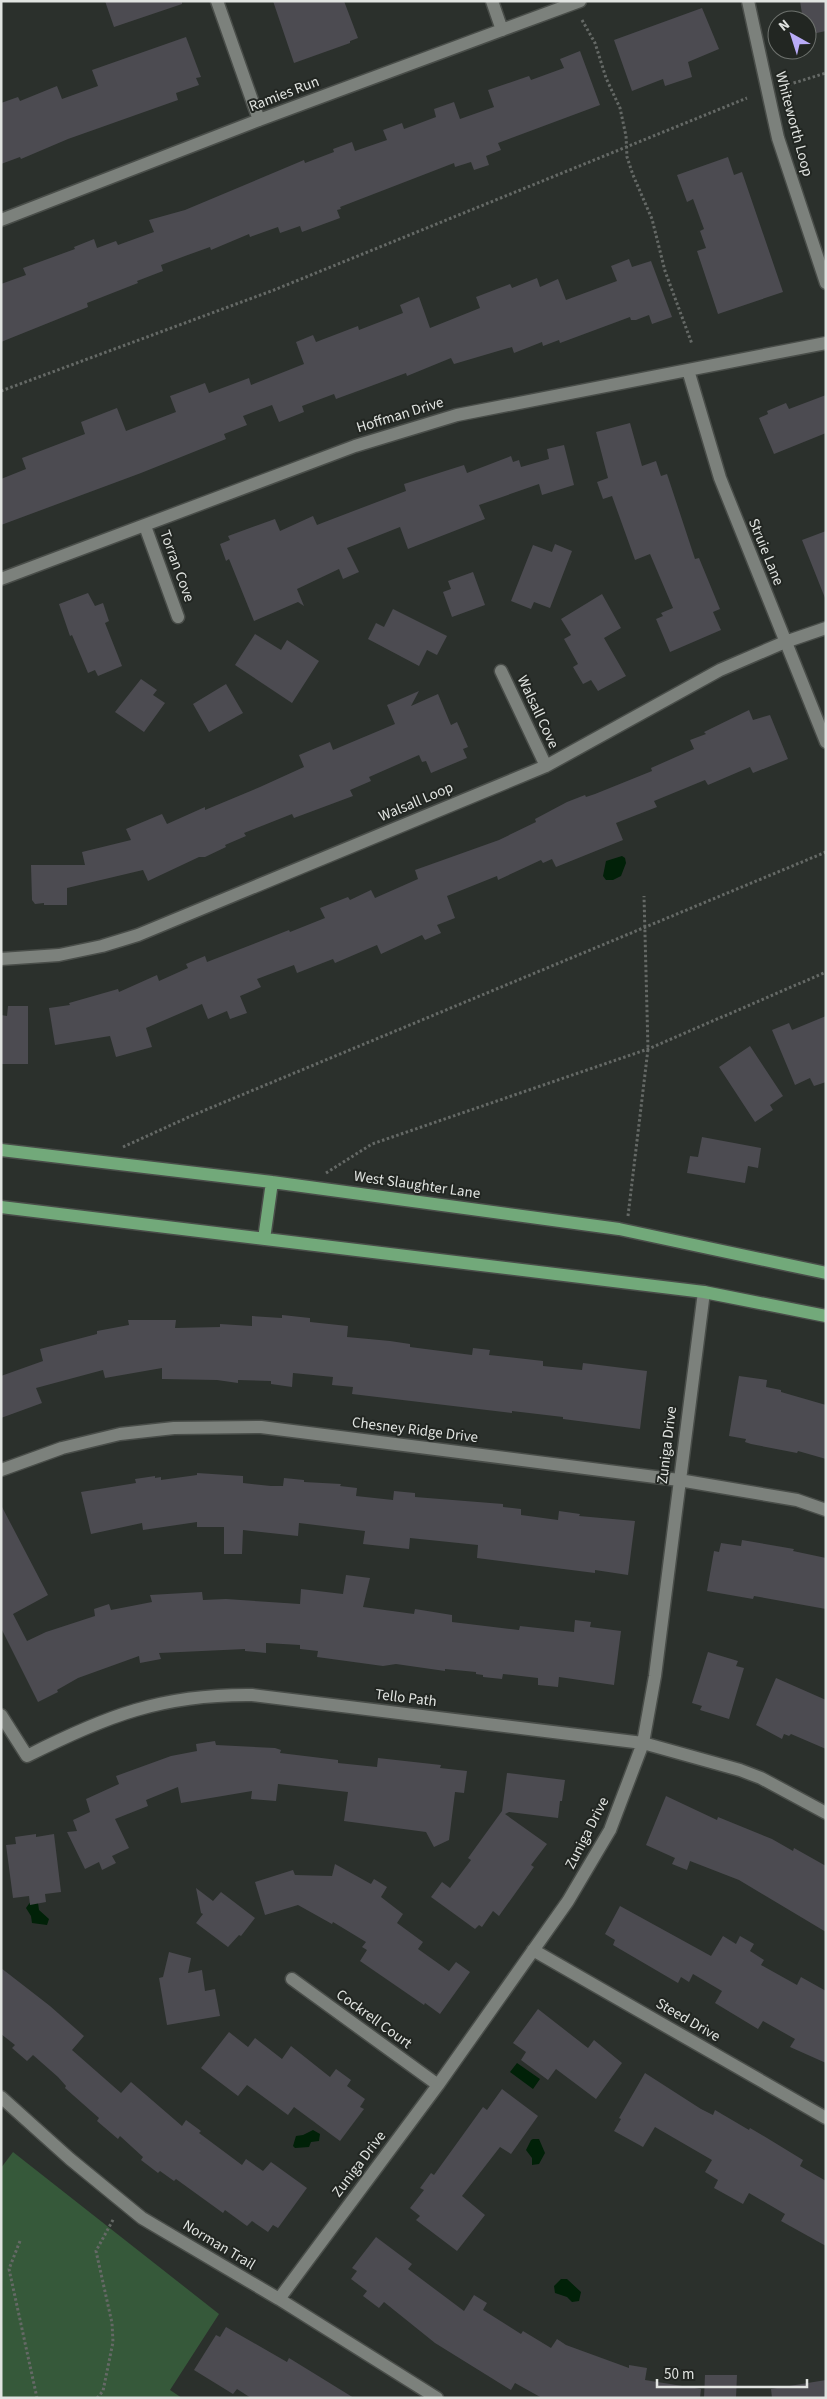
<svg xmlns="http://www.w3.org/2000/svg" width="827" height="2399" viewBox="0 0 827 2399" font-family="'Source Sans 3',sans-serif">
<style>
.green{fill:#36593a}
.water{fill:#012108}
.building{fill:#4c4b51}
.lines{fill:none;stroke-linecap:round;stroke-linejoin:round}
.minor-casing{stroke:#494d49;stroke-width:15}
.primary-casing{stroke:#494d49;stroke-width:15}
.path{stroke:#656966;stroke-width:3;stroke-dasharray:2.5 2.5;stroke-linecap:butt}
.minor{stroke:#7c817c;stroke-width:12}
.primary{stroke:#72a97a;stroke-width:12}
.labels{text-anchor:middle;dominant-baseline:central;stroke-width:4;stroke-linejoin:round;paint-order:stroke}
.street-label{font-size:15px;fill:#e1e4e1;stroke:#222622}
</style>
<rect width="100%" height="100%" fill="#2b302c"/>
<!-- green -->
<path class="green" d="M13 2152 219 2314 170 2390 182 2398H1V2168Z"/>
<!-- water -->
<path class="water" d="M622 856 625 858 626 863 621 876 613 880H606L603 876 606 861Z
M31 1901 38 1903 39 1910 49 1919 47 1925 32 1923 31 1916 26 1908Z
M517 2063 540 2079 533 2089 510 2072Z
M313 2130 320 2134 319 2141 311 2142 309 2147 295 2148 293 2146 296 2136 303 2135Z
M533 2139H539L545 2153 539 2164 532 2165V2158L526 2150 531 2140Z
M561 2279H567L581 2292 579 2301 572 2302 567 2297 555 2293 554 2286Z"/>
<!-- building -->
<path class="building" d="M105 1H182V4L114 27Z
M273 1H344L358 38 350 41V43L294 63Z
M800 1H826V31L807 35V20H803Z
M702 8 719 49 688 62 692 77 665 86 663 79 632 91 614 40Z
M186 37 201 77 196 78 199 85 176 93 178 100 68 139 21 159 20 157 1 164V103L18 97 20 101 57 86 62 99 98 86 92 70Z
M580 51 600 105 498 143 501 150 486 156 489 165 474 170 471 162 455 167 454 163 340 207 341 209 337 210 340 218 302 232 300 226 280 233 278 227 250 237 249 234 211 250 210 247 185 256 161 265 163 271 137 281 138 283 87 303 88 307 1 342V284L26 275 23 268 75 249 74 247 94 239 97 248 116 241 118 245 154 232 149 220 185 210 304 160 305 163 334 152 333 149 352 142 355 151 387 140 383 130 402 123 404 129 436 117 434 109 454 102 460 119 494 107 488 90 529 76 531 80 564 68 560 59Z
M728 157 734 175 742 172 783 292 718 314 697 251 706 248 700 231 704 229 693 199 687 202 677 175Z
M629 259 632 267 651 261 672 317 652 324 649 315 636 320H631L630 317 560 343 559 340 543 346 542 342 514 353 512 347 454 364 451 358 407 376 406 373 336 399 334 394 302 406 304 412 279 422 272 405 243 416 247 425 224 434 226 439 141 473 1 525V479L26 469 22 458 85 434 81 422 117 408 126 431 176 412 170 396 205 383 209 393 249 378 251 385 304 364 296 342 313 335 316 342 358 326 359 330 403 313 400 305 419 297 430 328 480 308 476 297 510 284 512 288 537 278 540 287 558 279 566 300 617 281 611 266Z
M826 395V433L774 454 759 418 768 414 767 411 786 403 789 409Z
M630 423 642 466 656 461 661 476 667 474 695 559 699 558 720 609 713 612 721 630 670 652 656 619 663 616 661 613 673 608 650 554 635 560 612 496 603 499 597 482 608 478 596 432Z
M564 445 574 485 542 495 539 484 479 505 485 519 408 549 400 527 347 548 359 572 343 579 339 569 297 589 304 606 298 602 254 621 229 559 226 561 220 544 230 540 228 536 275 519 280 531 313 516 317 525 322 523 406 491 404 484 464 465 467 473 511 456 513 462 519 460 521 467 549 459 547 449Z
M826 531V598H825L802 540Z
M555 544 572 551 550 608 534 602 531 609 511 601 533 545 552 552Z
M473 572 485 605 452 617 443 592 451 589 448 581Z
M88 593 95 606 103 603 109 621 105 623 122 666 98 676 95 670 88 673 72 635 70 636 59 604Z
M602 594 621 628 604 638 626 676 598 691 591 680 583 684 573 667 578 664 564 639 571 635 561 619Z
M393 609 447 636 437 655 427 650 419 666 368 639 376 623 384 627Z
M255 634 281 650 287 640 319 661 292 703 235 665Z
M141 679 157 690 153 695 165 703 144 732 115 712Z
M226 684 243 713 209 732 193 704Z
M419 691 411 706 438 694 451 725 457 722 468 747 463 749 467 758 431 773 426 761 422 762 419 755 369 777 371 781 350 790 353 796 294 818 292 814 244 833 246 836 225 845 226 847 205 857H199L148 881 143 870 67 888V905H44V903L35 904 32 900 31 865H85L82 852 131 840 126 829 162 814 167 824 205 807V810L260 787 304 767 299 755 330 742 333 750 395 724 387 705Z
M749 710 753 720 770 715 788 759 753 773 750 767 708 785 705 780 654 801 657 807 616 823 623 840 556 867 552 859 543 863 541 860 498 880 497 876 447 896 455 918 437 925 441 933 425 940 422 935 381 954 377 945 335 963 333 959 297 973 294 965 257 979 261 987 240 996 247 1013 230 1019 227 1011 208 1019 202 1004 146 1028 152 1047 116 1057 110 1036 55 1045 49 1008 70 1005 69 1003 118 989 119 992 157 975 159 981 188 968 186 964 205 956 207 962 289 930 290 932 325 918 320 908 348 897 350 900 371 890 375 898 418 879 415 870 499 840 536 822 535 819 567 802 585 795 586 797 595 794 652 771 651 768 694 749 690 740 706 734 704 732Z
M8 1006H28V1064H1V1015L7 1016Z
M826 1016V1082L814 1086 810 1078 795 1085 772 1030 789 1023 792 1030Z
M750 1046 783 1096 770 1105 773 1110 755 1122 719 1067Z
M702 1137 761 1148 758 1168 748 1166 745 1183 687 1173 690 1156 698 1157Z
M282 1315 310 1318V1322L348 1326 347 1337 390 1341 410 1344V1347L472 1355 473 1348 490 1350 489 1355 543 1361V1366L582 1370 583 1363 647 1371 640 1429 563 1419V1417L512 1411V1413L352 1394 353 1387 332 1385 333 1377 293 1373 292 1387 271 1384V1381L238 1380V1383L217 1380 162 1379V1368L105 1378 103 1370 36 1388 42 1403 1 1418V1376L43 1361 40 1349 97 1334V1331L129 1325 128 1320H176L175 1328 220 1327V1324L252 1326V1316L282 1318Z
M739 1376 767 1380 766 1387 781 1390V1392L826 1405V1459L798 1451 797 1453 751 1444 745 1442 746 1439 729 1436Z
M197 1473 243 1476V1483L271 1486H283L284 1478 304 1480V1482L341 1484 340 1486 357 1488 356 1496 393 1500 394 1491 415 1493V1497L503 1504V1507L521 1509V1515L558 1520 559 1511 580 1514 579 1516 635 1521 628 1575 595 1570V1573L477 1558 478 1545 410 1538 409 1549 363 1544 365 1531 299 1523 298 1536 243 1530 242 1554H224V1527H197V1522L143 1530 142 1523 91 1534 81 1492 136 1483 135 1479 155 1476V1478L161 1477V1480L197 1475Z
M1 1505 48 1595 13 1614 27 1641 46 1632 95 1616 94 1609 109 1604 111 1610 152 1602 150 1595 202 1592 203 1600 226 1599 300 1604 301 1589 343 1594 346 1575 370 1578 363 1607 414 1614 415 1609 452 1615V1622L519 1630 520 1626 574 1632 575 1620 591 1622 590 1627 621 1631 614 1685 559 1677 558 1687 538 1685V1678L503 1674 502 1679 483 1677V1675L476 1674V1672L445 1669V1671L396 1664 383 1666 317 1657 318 1651 300 1649V1645L266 1643V1653L245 1651V1649L159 1653 161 1659 140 1663 139 1656 78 1678 57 1690 58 1692 38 1702 1 1628Z
M742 1540 794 1549 793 1551 826 1558V1609L754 1596 753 1599 707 1591 714 1551 719 1552 721 1543 741 1546Z
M708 1652 738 1661 736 1666 744 1668 729 1719 700 1710 702 1706 692 1703Z
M776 1678 826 1700V1749L791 1734 789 1736 784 1734 782 1739 756 1725Z
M215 1741 216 1745 275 1748 281 1750 280 1753 338 1760V1763L377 1767 378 1758 441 1765 440 1768 467 1771 464 1793 455 1792 449 1840 434 1847 426 1832 344 1821 348 1792 278 1784 276 1801 251 1799 252 1791 181 1803 178 1787 146 1800 148 1806 115 1819 129 1848 112 1856 116 1863 102 1870 99 1862 85 1869 67 1832 77 1831 73 1820 90 1812 86 1799 119 1784 116 1776 171 1756 197 1751 196 1744Z
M507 1773 565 1780 562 1801H560L558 1818 509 1812 505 1814 547 1844 531 1865 534 1867 499 1916 493 1911 482 1927 479 1925 475 1929 431 1897 442 1882 450 1888 471 1860 468 1858 502 1811Z
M666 1796 717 1820 718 1817 772 1839 793 1851 794 1848 826 1866V1932L739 1880 690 1861 687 1870 672 1864 675 1858 646 1845Z
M36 1834V1837L54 1834 61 1892 45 1894 46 1902 30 1905 29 1896 13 1898 6 1845 16 1844 15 1837Z
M335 1864 371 1884 374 1879 387 1887 381 1897 403 1914 397 1923 423 1942 418 1949 449 1971 456 1962 470 1972 440 2014 425 2003 424 2005 360 1961 367 1950 362 1947 366 1942 333 1922 332 1924 298 1905 265 1915 255 1882 293 1870 295 1875 332 1876Z
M196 1888 213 1901 221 1892 255 1918 241 1936 239 1935 228 1947 196 1923 203 1914 201 1913Z
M620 1906 711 1956 723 1936 736 1944 740 1936 754 1944 750 1951 764 1960 761 1965 797 1985 801 1977 826 1991V2063L790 2047 795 2039 763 2021 758 2029 715 2003 722 1991 693 1974 689 1982 681 1977 678 1983 613 1945 615 1940 605 1934Z
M169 1952 191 1958 188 1973 202 1970 205 1991 215 1989 220 2016 167 2025 159 1978 163 1977Z
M1 1968 50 2006 84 2036 72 2050 121 2093 131 2082 182 2126 186 2120 201 2131 199 2133 242 2165 246 2159 263 2171 271 2162 307 2188 278 2228 273 2225 268 2232 252 2221 247 2226 225 2210 223 2213 176 2179 174 2181 160 2171 158 2173 141 2160 143 2157 120 2136 118 2139 97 2121 99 2118 65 2088 66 2086 58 2077 33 2055 27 2061 12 2048 15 2045 1 2034Z
M538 2009 588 2048 594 2040 622 2063 596 2099 556 2069 548 2080 521 2060 526 2052 513 2043Z
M229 2032 248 2047 255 2038 282 2059 291 2046 330 2077 336 2069 351 2080 347 2086 365 2099 360 2107 364 2109 340 2141 294 2107 288 2115 247 2085 238 2096 201 2068Z
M645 2073 701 2109 713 2115 715 2110 749 2130 750 2128 767 2138 803 2160 800 2166 826 2181V2246L781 2221 785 2214 749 2193 743 2204 714 2188 718 2180 705 2172 712 2160 655 2127 643 2147 614 2131 621 2119 619 2118Z
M502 2089 538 2116 511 2154 500 2147 462 2196 485 2215 457 2251 416 2220 420 2216 410 2208 424 2190 420 2188 431 2173 434 2175 483 2107 487 2110Z
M376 2237 412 2264 408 2269 464 2311 474 2295 487 2303 483 2310 521 2334 523 2331 551 2348 557 2339 566 2345 629 2368V2365L647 2368 645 2380 701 2389 700 2398H542L515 2383 511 2390 435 2343 384 2302 379 2308 363 2296 367 2291 351 2279 357 2271 352 2268Z
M226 2327 287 2362 289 2358 354 2398H251L237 2389 233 2394 194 2370 216 2335 220 2337Z
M705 2375H737L736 2398H704Z
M826 2380V2398H772L771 2389Z"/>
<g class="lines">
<!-- minor casing -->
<g class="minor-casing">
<path id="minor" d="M217 1 259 120
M492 1 502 30
M748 1 778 138 826 283
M1 220 259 120 580 1
M688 370 720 478 826 742
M145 526 178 617
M1 579 355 446 457 415 826 343
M501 671 546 766
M1 959 59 955 102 946 138 935 546 766 720 670 785 642 826 628
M1 1470 62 1448 120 1434 174 1428 261 1427 679 1480 797 1500 826 1510
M1 1715 27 1756C106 1716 162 1694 252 1695L643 1743 740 1770 761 1778 826 1813
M533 1950 826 2118
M292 1979 438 2085
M1 2097 70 2159 142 2218 279 2299 437 2398
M279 2299 438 2085 568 1901 610 1830 643 1743 655 1676 704 1292"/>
</g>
<!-- primary casing -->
<g class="primary-casing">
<path id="primary" d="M1 1150 272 1182 619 1229 826 1273
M1 1207 704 1292 826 1316
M264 1239 272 1182"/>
</g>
<!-- path -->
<path class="path" d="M582 20 595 43 606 78 620 108 626 136 627 157 633 175 652 219 665 271 692 344
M784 86 826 73
M1 391 274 290 747 98
M123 1147 191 1116 826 852
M326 1173 372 1144 648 1049 826 972
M628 1216 648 1049 644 896
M20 2241 9 2269 37 2398
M97 2398 103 2391 113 2342 112 2323 96 2251 114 2218"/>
<!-- minor -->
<use href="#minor" class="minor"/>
<!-- primary -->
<use href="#primary" class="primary"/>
</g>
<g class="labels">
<!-- street labels -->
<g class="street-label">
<text transform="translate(284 94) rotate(-21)">Ramies Run</text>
<text transform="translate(794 124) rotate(75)">Whiteworth Loop</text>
<text transform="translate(400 415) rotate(-17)">Hoffman Drive</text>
<text transform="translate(766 552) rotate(68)">Struie Lane</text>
<text transform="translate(177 566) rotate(70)">Torran Cove</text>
<text transform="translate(538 712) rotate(65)">Walsall Cove</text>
<text transform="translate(416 802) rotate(-23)">Walsall Loop</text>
<text transform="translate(417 1185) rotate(8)">West Slaughter Lane</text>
<text transform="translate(415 1430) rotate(7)">Chesney Ridge Drive</text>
<text transform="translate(667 1445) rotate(-83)">Zuniga Drive</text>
<text transform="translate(406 1698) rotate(7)">Tello Path</text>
<text transform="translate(587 1833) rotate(-63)">Zuniga Drive</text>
<text transform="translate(374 2019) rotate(36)">Cockrell Court</text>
<text transform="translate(688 2020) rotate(30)">Steed Drive</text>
<text transform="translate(359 2164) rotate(-53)">Zuniga Drive</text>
<text transform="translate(219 2245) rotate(31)">Norman Trail</text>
</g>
</g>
<!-- border -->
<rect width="827" height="2399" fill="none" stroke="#e1e4e1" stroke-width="5"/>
<!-- north arrow -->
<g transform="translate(792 35) rotate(321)"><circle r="24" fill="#222622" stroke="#6e726e"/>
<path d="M0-4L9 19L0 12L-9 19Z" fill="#b9abf7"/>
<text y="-8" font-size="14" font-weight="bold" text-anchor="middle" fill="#e1e4e1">N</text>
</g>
<!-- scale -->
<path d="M657 2379v8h150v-8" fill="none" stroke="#e1e4e1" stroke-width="2.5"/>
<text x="664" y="2379" font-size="15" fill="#e1e4e1" stroke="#222622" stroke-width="4" paint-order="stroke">50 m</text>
</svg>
